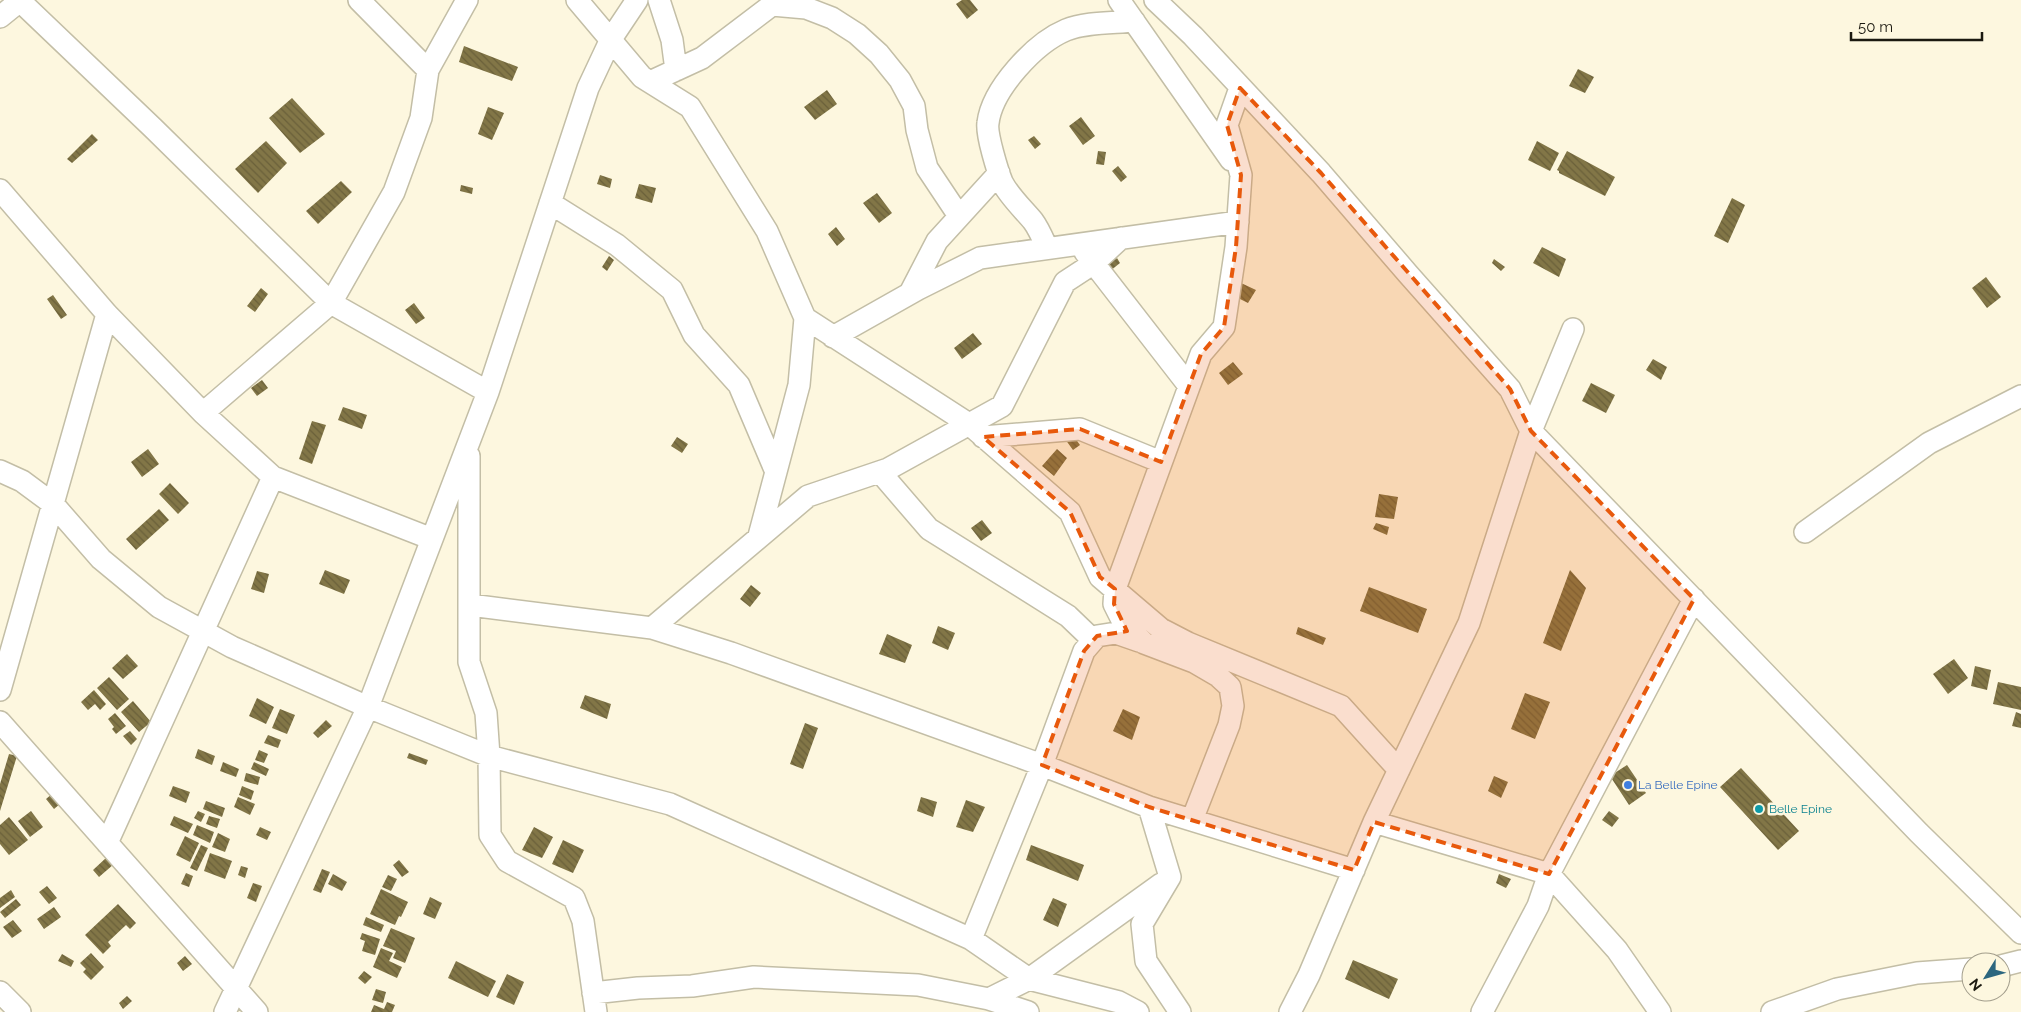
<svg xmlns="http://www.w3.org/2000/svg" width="2021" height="1012" viewBox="0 0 2021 1012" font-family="Raleway,sans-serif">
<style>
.building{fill:url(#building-back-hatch)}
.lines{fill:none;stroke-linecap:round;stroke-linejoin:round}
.minor-casing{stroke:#c3bea6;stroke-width:24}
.minor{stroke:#fff;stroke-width:21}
.marked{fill:#e8590c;fill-opacity:0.2;stroke:#e8590c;stroke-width:4;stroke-dasharray:10 6;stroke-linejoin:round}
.shop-dot{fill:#3f7fe0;stroke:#fdf7df;stroke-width:2}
.culture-dot{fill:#0f9aa8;stroke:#fdf7df;stroke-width:2}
.labels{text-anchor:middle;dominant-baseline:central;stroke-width:5;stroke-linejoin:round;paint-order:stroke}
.shop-label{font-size:12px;fill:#366cbe;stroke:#fdf7df;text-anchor:start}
.culture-label{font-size:12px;fill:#0d838f;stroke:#fdf7df;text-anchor:start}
</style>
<defs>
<pattern id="building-back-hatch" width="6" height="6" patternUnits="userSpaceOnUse" patternTransform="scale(1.25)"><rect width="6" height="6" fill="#827647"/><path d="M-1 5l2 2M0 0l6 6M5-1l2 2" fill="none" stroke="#6a603a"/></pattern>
</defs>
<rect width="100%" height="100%" fill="#fdf7df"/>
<!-- building -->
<path class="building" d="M962 0H970L978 10 967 19 956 4Z
M464 46 518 67 512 81 459 62Z
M1578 69 1594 77 1585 93 1569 86Z
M827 90 837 104 815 120 804 107Z
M292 98 325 134 300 153 269 118Z
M488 107 504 113 492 140 478 134Z
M1081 117 1095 136 1083 145 1069 126Z
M92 134 98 140 72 163 67 159Z
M1034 136 1041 144 1035 149 1028 140Z
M266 141 287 163 258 193 235 169Z
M1537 141 1559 153 1550 171 1528 160Z
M1098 151 1106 152 1104 165 1096 164Z
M1567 151 1615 177 1605 196 1559 173V171L1557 170Z
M1118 166 1127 177 1121 182 1112 171Z
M600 175 612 179 610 188 597 184Z
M341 181 352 192 318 224 306 211Z
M639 184 656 188 652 203 635 198Z
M461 185 473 188 472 194 460 191Z
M877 193 892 213 879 223 863 203Z
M1732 198 1745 205 1728 243 1714 236Z
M836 227 845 239 837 246 828 234Z
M1542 247 1566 259 1559 277 1533 263Z
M609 256 614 260 607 271 602 267Z
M1117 258 1120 263 1110 271 1106 266Z
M1494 259 1505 267 1501 271 1492 263Z
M1986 277 2001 297 1987 308 1972 288Z
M1241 283 1256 290 1248 303 1234 296Z
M261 288 268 294 255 312 247 306Z
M53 295 67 315 61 319 47 299Z
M414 303 425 318 416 324 405 310Z
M973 333 982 344 962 359 954 348Z
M1653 359 1667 367 1661 380 1646 370Z
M1233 362 1243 374 1228 385 1219 373Z
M262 380 268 388 257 396 251 388Z
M1591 383 1615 395 1606 413 1582 401Z
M343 407 367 415 362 429 338 420Z
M312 421 326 425 312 464 299 459Z
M1072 434 1080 445 1073 450 1065 439Z
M677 437 688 444 682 453 671 446Z
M148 449 159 464 142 477 131 462Z
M1057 449 1067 458 1054 476 1042 466Z
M170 483 189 503 178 514 159 494Z
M1379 494 1398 497 1394 519 1375 517Z
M159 509 169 520 136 550 126 539Z
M982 520 992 533 981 541 971 528Z
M1376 523 1389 527 1387 535 1373 529Z
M325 570 350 580 344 594 319 584Z
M1570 570 1586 588 1561 651 1543 643Z
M257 571 269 574 264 593 251 589Z
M751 585 761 593 750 607 740 599Z
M1369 587 1427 609 1418 633 1360 611Z
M938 626 955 633 948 650 932 643Z
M1298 627 1326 638 1323 645 1296 634Z
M887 634 912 645 905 663 879 654Z
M127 654 138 666 123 679 112 668Z
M1954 659 1968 678 1948 694 1933 674Z
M1975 666 1991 670 1987 690 1971 686Z
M109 677 129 699 117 710 97 688Z
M1998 682 2021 687V710L1993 704Z
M94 690 106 704 100 710 95 704 88 710 81 702Z
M1525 693 1550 702 1535 739 1511 729Z
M585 695 611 704 607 719 580 708Z
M257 698 274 707 266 724 249 716Z
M133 701 151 722 139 732 121 712Z
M280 709 295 715 287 734 272 728Z
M1123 709 1140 717 1132 740 1113 731Z
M2016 712 2021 714V728L2012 726Z
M115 713 126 726 116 734 112 729 114 727 108 719Z
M326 720 332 726 318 738 313 733Z
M805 723 818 728 803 769 790 764Z
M130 731 137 739 131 745 123 736Z
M268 735 281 740 278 748 264 743Z
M198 749 215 756 212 765 195 758Z
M259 750 268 754 264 763 255 760Z
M409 753 428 760 426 765 407 758Z
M9 754 17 756 0 811V784Z
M223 762 239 769 236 777 220 771Z
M254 762 269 769 266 776 251 769Z
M1627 765 1646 793 1629 805 1610 776Z
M1741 768 1799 831 1778 850 1720 787Z
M246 773 260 777 258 785 244 781Z
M1494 776 1508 782 1501 798 1488 791Z
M173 786 190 792 186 803 169 796Z
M242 786 254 791 251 800 239 795Z
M53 793 61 803 54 809 46 799Z
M238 797 255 804 250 815 234 807Z
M921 797 937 802 933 817 917 811Z
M966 800 985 807 973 832 956 827Z
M206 801 225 808 222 817 203 809Z
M31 811 43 827 30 837 18 821Z
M198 811 205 814 201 822 194 818Z
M1609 811 1619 818 1612 827 1602 820Z
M174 816 193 824 188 833 170 825Z
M209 816 220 819 217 828 206 824Z
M9 817 28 840 9 855 0 844V825Z
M197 825 214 832 210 843 193 835Z
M260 827 271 832 267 840 256 835Z
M534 827 553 837 542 858 522 850Z
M218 833 230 839 225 852 212 847Z
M185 836 199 843 190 862 176 855Z
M563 840 584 850 573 873 552 864Z
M201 845 208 848 197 871 190 868Z
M1031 845 1084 865 1078 881 1026 860Z
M210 853 232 861 225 879 204 871Z
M107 857 114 864 99 877 93 870Z
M399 860 409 872 402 877 393 865Z
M241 866 248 868 245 878 238 875Z
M322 869 330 872 321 893 313 890Z
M186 873 193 876 189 887 181 884Z
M333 874 347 882 342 891 328 884Z
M1499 874 1511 879 1506 888 1496 883Z
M388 875 397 879 391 891 382 887Z
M253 883 262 886 256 902 247 898Z
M47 886 57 898 49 904 39 892Z
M381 889 408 902 401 917 399 916 395 925 370 914Z
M11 890 15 897 0 908V898Z
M430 897 442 903 435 919 423 914Z
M1053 898 1067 904 1058 927 1043 920Z
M16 899 21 905 5 918 0 912Z
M118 904 136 923 130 929 126 925 108 942 111 946 103 954 85 935Z
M54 907 61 917 44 929 37 919Z
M366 917 384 925 381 932 363 925Z
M13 920 22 931 12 938 3 927Z
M391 928 415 938 405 963 393 958 396 951 383 946Z
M362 933 380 939 375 955 362 951 365 941 360 939Z
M381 948 393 953 389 961 402 967 397 978 373 967Z
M91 953 104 967 91 980 83 972 86 969 80 963Z
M62 954 74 961 71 967 58 961Z
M185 956 192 964 183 971 177 963Z
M1353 960 1398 979 1389 999 1345 979Z
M456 961 496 981 488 997 448 978Z
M364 971 372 977 365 984 358 978Z
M507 974 524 982 514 1005 496 997Z
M376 989 386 992 383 1003 372 1000Z
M127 996 132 1001 123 1009 119 1003Z
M387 1002 395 1005 392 1012H371L374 1005 384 1009Z"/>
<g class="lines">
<!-- minor casing -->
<g class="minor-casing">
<path id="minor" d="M359 0 428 70
M577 0 642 77 690 107 767 231 805 318 969 424 1070 512 1100 577 1161 629 1188 643 1341 706 1399 770
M659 0 672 40 676 70
M1119 0 1231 160
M1155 0 1193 36 1321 173 1408 274 1510 389 1531 431 1919 833 2021 933
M20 1 153 128 331 303 488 392
M0 17 21 0
M650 82 702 58 772 5 806 8 832 18 857 34 879 54 900 80 914 106 917 130 927 168 959 216
M0 190 107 314 203 413 273 477
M550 203 617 245 672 290 694 335 739 385 776 472
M1047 248C1043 239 1039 229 1033 221 1023 209 1009 196 1002 182 998 172 986 134 988 123 992 89 1035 43 1066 30 1085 22 1114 23 1134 21
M1085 252 1189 386
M910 293 937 241 999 173
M833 337 918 289 980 258 1238 222
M203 413 331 303 394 192 421 118 428 70 467 0
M983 437 1080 429 1161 462
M469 456V662L486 713 489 756 490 835 507 861 574 898 583 921 596 1012
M0 471 22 481 53 504 101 559 159 607 232 647 368 707 489 756 670 804 971 939 1029 979 1119 1002 1138 1012
M880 472 929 529 1068 616 1093 640
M1805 532 1929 443 2021 396
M759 536 799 385 805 318
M470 605 652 628 808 496 888 469 1002 406 1065 282 1094 263 1121 238
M652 628 731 653 1042 765 1149 807 1354 870
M0 690 107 314
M0 722 257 1012
M1149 807 1170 877 1142 924 1146 961 1180 1012
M1192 820 1229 725 1233 706 1230 687 1218 676 1194 662 1144 643 1123 622 1114 604 1115 589 1201 354 1224 327 1236 247 1241 175 1227 125 1240 88
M1374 822 1549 874 1617 950 1660 1012
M107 843 273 477 432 539
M971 939 1042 765 1084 651 1097 636 1116 633 1139 641
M2001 966 2021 961
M0 992 20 1012
M593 993 638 988 692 986 754 977 918 985 989 999 1028 1012
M989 999 1029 979 1161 884
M225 1012 368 707 488 392 588 88 611 39 637 0
M1290 1012 1309 975 1374 822 1469 623 1531 431 1573 329
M1482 1012 1538 906 1549 874 1694 599
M1772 1012 1837 989 1917 973 1971 969"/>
</g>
<!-- minor -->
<use href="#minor" class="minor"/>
</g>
<!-- marked area -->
<path class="marked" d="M1240 88 1321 173 1510 389 1531 431 1694 599 1549 874 1374 822 1354 870 1149 807 1042 765 1084 651 1097 636 1127 631 1114 604 1115 589 1100 577 1070 512 983 437 1080 429 1161 462 1201 354 1224 327 1236 247 1241 175 1227 125Z"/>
<!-- markers -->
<circle class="shop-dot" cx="1628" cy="785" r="5"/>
<circle class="culture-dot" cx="1759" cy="809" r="5"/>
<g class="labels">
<!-- shop labels -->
<g class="shop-label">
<text x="1638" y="785">La Belle Epine</text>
</g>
<!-- culture labels -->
<g class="culture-label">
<text x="1769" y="809">Belle Epine</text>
</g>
</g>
<!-- north arrow -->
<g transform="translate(1986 977) rotate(233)"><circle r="24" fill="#fdf7df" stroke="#a39e8c"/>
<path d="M0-4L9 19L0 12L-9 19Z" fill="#2c667f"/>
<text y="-8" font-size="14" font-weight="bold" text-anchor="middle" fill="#1b1910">N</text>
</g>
<!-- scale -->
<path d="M1851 32v8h131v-8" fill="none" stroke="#1b1910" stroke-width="2.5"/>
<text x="1858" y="32" font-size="15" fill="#1b1910" stroke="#fdf7df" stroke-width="4" paint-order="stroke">50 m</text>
</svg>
